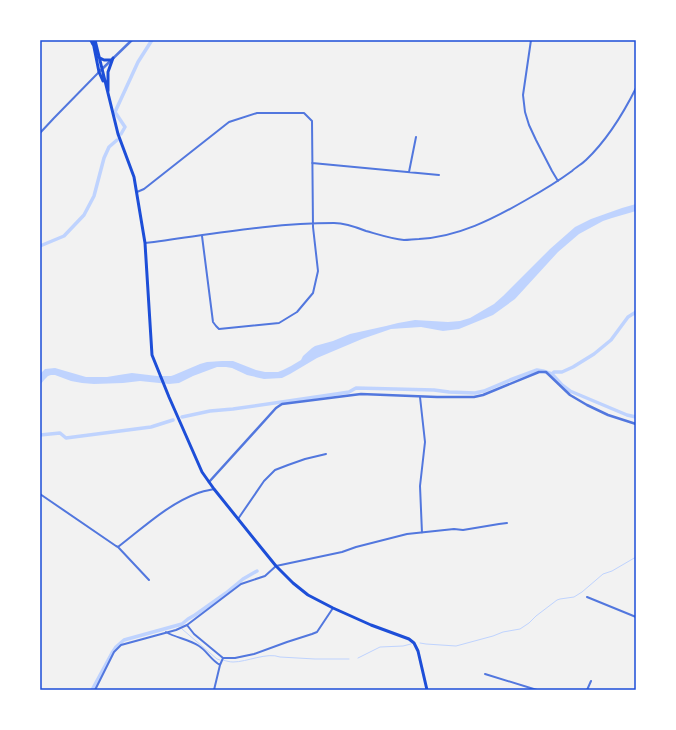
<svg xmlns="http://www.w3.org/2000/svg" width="676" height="730" viewBox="0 0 676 730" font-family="'Exo 2',sans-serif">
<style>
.water{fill:#bfd3fe}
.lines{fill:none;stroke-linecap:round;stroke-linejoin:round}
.stream{stroke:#bfd3fe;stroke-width:1}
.canal{stroke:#bfd3fe;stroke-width:3.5}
.minor{stroke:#5277de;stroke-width:2}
.tertiary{stroke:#5277de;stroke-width:2.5}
.primary{stroke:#1d4ed8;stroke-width:3}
.trunk{stroke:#1d4ed8;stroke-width:3.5}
.neatline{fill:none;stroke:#1d4ed8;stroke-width:1.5}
</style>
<rect width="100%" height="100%" fill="#f2f2f2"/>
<!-- water -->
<path class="water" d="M636 204V211L612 218 603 221 579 234 558 252 515 299 493 315 481 320 459 329 443 331 421 327 391 329 362 339 317 358 290 374 282 378 264 379 247 375 232 368 226 367H217L193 376 179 383 169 384 140 381 123 383 94 384 82 383 71 381 55 375H51L48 376 45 379 40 385V374L45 369 55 368 86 377H107L119 375 132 373 157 376H171L174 375 200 364 207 362 222 361H233L256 370 265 372H278L283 370 291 366 301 360 303 356 312 348 315 346 333 341 350 334 386 326 398 323 415 320 448 322 460 321 470 318 494 304 503 296 550 249 575 227 591 219 622 208Z"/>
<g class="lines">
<!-- stream -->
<path class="stream" d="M178 626H179
M182 629 217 659 220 660
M420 643 426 644 456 646 493 636 503 632 520 629 529 623 536 616 557 600 560 599 574 597 582 592 603 574 612 571 636 557
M358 658 380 647 403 646 411 644
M223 660C226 661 230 662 233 662 247 662 267 652 280 657L315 659H349"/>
<!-- canal -->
<path class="canal" d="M121 134 125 127 115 112 138 62 152 40
M40 246 64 236 84 215 94 196 104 158 109 147 117 140
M552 374 554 372H562L573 367 594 354 611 340 628 317 636 312
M182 417 210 411 233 409 336 394 349 392 356 388 434 390 449 392 475 393 484 391 510 380 537 370 543 371 552 374 562 385 570 391 627 415 636 417
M40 435 60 433 66 438 151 427 173 420
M92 690 112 653 116 647 124 640 182 624 188 619 195 615 226 593 243 579 257 571"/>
<!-- minor -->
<path class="minor" d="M531 40 523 95 525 112 529 125 536 140 552 171 558 181
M40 133 54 118 99 72
M312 163 439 175
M409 172 416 137
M137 192 144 189 229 122 257 113H304L312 121 313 227 318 271 313 293 297 312 279 323 219 329 216 326 213 322 202 236
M145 243C208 235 270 223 334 223 345 223 356 227 366 231 377 234 392 239 404 240 409 240 414 239 419 239 458 237 493 219 526 200 542 191 557 182 572 171 576 167 582 164 586 160 606 141 624 112 636 88
M420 397 425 442 420 486 422 533
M40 494 116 546 118 547 149 580
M238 519 264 481 275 470 288 465 305 459 326 454
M118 547C144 527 168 504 198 493 203 491 209 490 214 489
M587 597 636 617
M187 625 194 634 223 658H235L254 654 287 642 312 634 317 632 333 608
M166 632C176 638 189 639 199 646 207 651 211 660 220 665
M485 674 537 690
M95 690 114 652 121 645 176 630 187 625 241 584 265 576 276 566 342 552 356 547 407 534 454 529 463 530 499 524 507 523
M214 690 220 665 223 658
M587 690 591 681"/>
<!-- tertiary -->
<path class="tertiary" d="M99 72 132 40
M209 482 276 408 282 404 361 394 437 397H474L483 395 539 372H546L570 395 587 405 608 415 636 424"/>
<!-- primary -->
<path class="primary" d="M95 40 118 134 134 177 145 243 152 355 169 397 202 472 214 489 263 550 276 566 293 583 308 595 333 608 371 625 409 639 414 643 418 651 427 690
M93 42 99 72 103 81
M98 57 104 60H111
M108 91V72L113 58"/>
<!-- trunk -->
<path class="trunk" d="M91 40 93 44"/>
</g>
<!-- border -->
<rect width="676" height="730" fill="none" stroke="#ffffff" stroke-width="82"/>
<rect x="41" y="41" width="594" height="648" class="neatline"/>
</svg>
